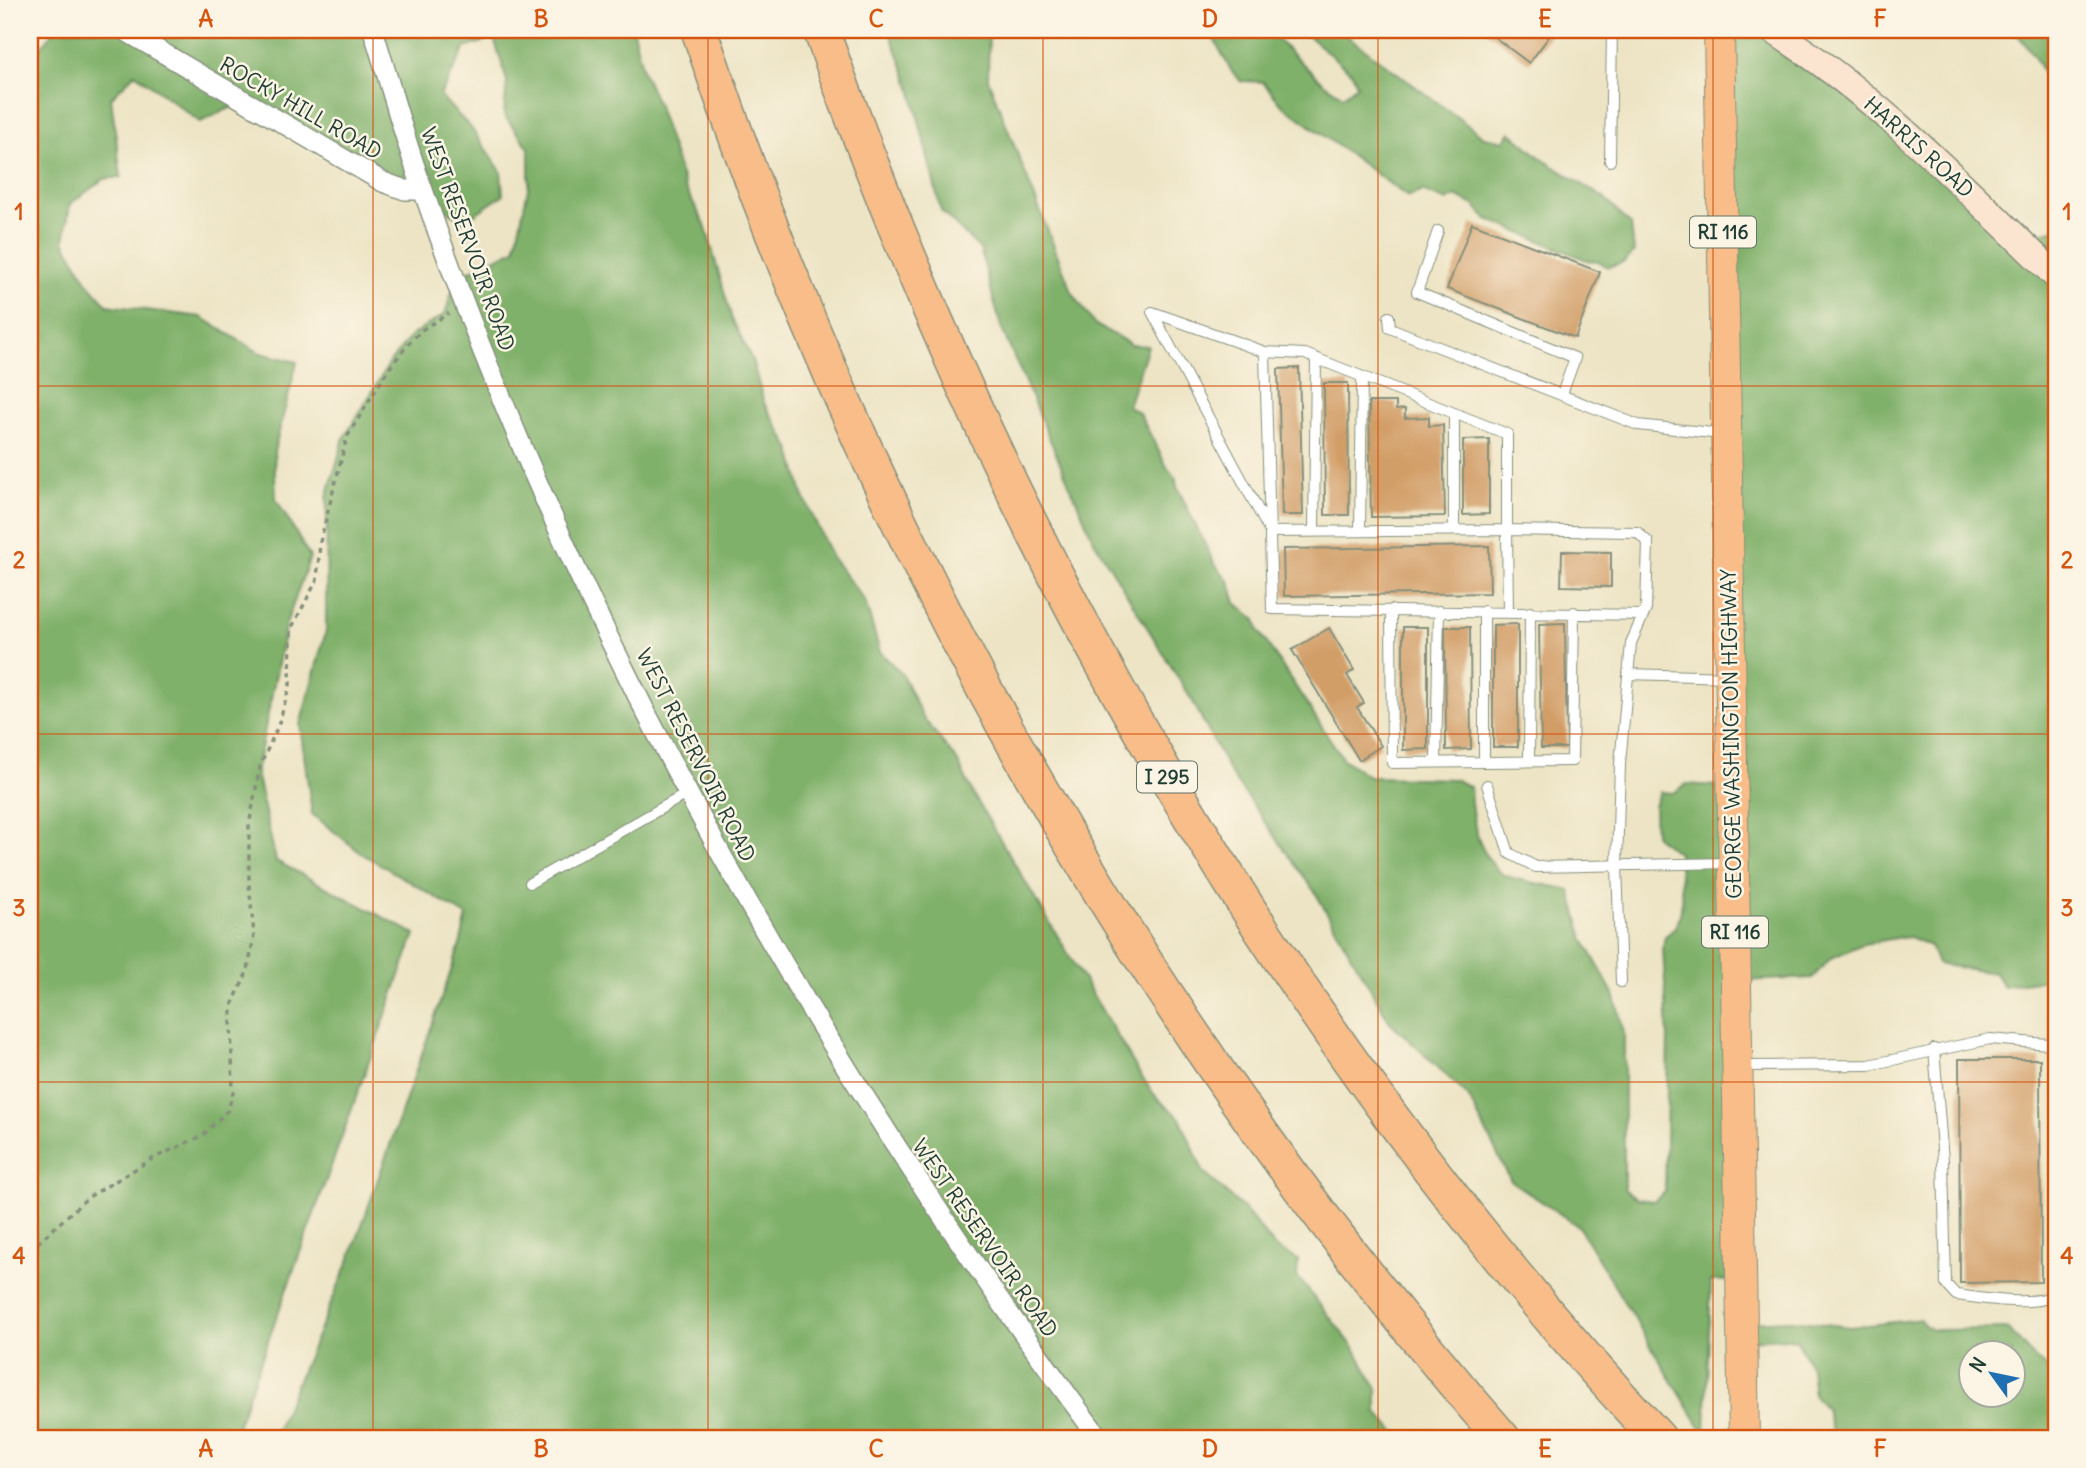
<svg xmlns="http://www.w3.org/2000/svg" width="2086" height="1468" viewBox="0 0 2086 1468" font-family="Delius,sans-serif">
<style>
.forest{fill:#80b16b;stroke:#507750;stroke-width:2;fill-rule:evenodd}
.building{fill:#d29e68}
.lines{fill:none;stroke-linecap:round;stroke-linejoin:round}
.lane-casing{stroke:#86907c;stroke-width:12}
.street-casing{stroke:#86907c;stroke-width:22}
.secondary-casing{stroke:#86907c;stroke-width:29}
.primary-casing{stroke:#86907c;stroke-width:32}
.highway-casing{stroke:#86907c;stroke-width:38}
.path{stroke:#86907c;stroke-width:3.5;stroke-dasharray:5 5;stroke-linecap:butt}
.lane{stroke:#fff;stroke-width:10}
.street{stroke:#fff;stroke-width:19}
.secondary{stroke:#fce5d0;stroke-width:26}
.primary{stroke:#f8bd89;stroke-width:30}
.highway{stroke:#f8bd89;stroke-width:35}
.grid{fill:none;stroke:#d45610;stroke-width:2;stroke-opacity:0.55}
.labels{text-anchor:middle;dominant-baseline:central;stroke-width:5;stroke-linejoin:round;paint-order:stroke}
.shield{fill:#fcf5e5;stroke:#617469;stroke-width:2}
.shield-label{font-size:19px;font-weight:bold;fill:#1f3d34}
.street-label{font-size:21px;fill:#1f3d34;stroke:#fcf5e5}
.neatline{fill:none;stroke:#d45610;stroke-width:2.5}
.grid-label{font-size:23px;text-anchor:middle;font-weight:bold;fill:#d45610}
</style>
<rect width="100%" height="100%" fill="#fcf5e5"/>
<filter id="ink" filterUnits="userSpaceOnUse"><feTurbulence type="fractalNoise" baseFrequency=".0143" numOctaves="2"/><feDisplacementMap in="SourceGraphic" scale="14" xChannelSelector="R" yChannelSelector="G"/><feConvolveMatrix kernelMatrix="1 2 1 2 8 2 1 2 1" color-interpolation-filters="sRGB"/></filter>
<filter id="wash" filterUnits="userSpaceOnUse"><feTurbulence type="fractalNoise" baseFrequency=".00686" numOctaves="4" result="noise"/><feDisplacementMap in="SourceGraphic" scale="28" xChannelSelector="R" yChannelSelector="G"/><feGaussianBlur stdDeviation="1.57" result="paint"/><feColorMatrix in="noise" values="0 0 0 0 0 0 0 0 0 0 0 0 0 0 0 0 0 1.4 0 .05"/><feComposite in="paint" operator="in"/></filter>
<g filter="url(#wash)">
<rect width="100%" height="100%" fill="#ede4c5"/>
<!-- forest -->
<path class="forest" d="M55 30H633L643 72 657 103 685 188 705 225 732 319 752 360 764 403 791 450 803 495 832 558 865 601 880 652 902 674 922 716 958 762 973 794 1141 1076 1157 1098 1180 1118 1204 1173 1244 1209 1276 1248 1298 1260 1297 1276 1356 1350 1377 1389V1412L1400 1438H273L350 1259 460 945 467 916 361 853 312 814 300 725 326 631 327 497 344 438 390 362 412 335 445 314 457 277 515 249 529 184V148L504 115 507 81 494 38 465 48 440 96 471 128 501 171 503 195 463 222 432 198 414 171 386 182 245 101 200 122 135 73 111 98 121 177 104 179 70 204 64 241 88 283 107 305 201 317 260 353 297 362 274 451 276 499 310 557 286 624 256 773 276 861 415 934 233 1438H30V54L42 46Z
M889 30H989L988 79 1072 292 1094 324 1132 345 1148 346 1128 406 1139 413 1168 469 1175 476 1177 487 1214 563 1230 583 1236 603 1256 620 1259 631 1343 759 1370 777 1454 779 1470 787C1471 815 1477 853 1501 873 1512 881 1555 886 1570 890L1584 940 1615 997 1624 1033V1189L1638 1199 1654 1201 1665 1192 1668 1036 1663 948 1665 936C1691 921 1679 880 1678 853L1655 836 1654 806 1660 792 1673 793 1687 784 1731 787 1723 30H1777L2015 240 2056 229V978L2003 986 1995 973 1937 964 1930 946 1907 936 1863 944 1831 958 1812 978 1740 981 1741 1280 1711 1281 1705 1435 1578 1226 1511 1181 1468 1096 1389 1021 1315 892 1230 773 1193 702 1093 539 1001 327 980 249 941 211 911 88Z
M1209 30H1267L1323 83 1343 96 1357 85 1352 73 1301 30H1339L1484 137 1504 141 1510 132 1542 159 1604 198 1631 225 1634 252 1624 262 1608 267 1598 261H1589L1487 219 1474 205 1456 196 1447 201 1422 191 1408 197 1282 105 1263 82 1241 81 1232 72Z
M2013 30H2056V104C2047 75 2034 52 2013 30Z
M1921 1319 1924 1325 1932 1330 2009 1329 2034 1358 2056 1374V1438H1834L1826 1409 1814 1396 1811 1368 1797 1341 1786 1338 1746 1340V1322L1792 1320 1850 1327ZM1970 1352H2012V1394H1970Z"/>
<g id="blocks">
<!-- building -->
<path class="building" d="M1485 30H1554L1529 63Z
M1472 223 1600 272 1575 338 1447 289Z
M1299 368 1303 515H1282L1278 369Z
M1324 383H1348L1349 515H1325Z
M1369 402H1396V410L1405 409V418L1429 417V426L1443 425 1445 516 1371 517Z
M1489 439V514L1463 515V440Z
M1489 546 1490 593 1284 596 1283 549Z
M1562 551 1611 552V587L1561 586Z
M1565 623 1567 748H1541L1539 624Z
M1518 624V747H1493V625Z
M1403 627H1428V749L1403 750Z
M1445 627H1470L1471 749 1446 750Z
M1329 628 1354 670 1347 675 1364 703 1357 707 1381 746 1359 760 1292 650Z
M1959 1059H2040L2041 1282 1960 1283Z"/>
</g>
</g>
<g filter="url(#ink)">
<use href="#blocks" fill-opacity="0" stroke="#86907c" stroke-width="2"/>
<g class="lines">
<!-- lane casing -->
<g class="lane-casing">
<path id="lane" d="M1610 161 1612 30
M1438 231 1417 292 1575 358 1562 394
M1389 317 1390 328 1638 425 1722 434
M1265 352 1305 354 1507 434V530L1637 532 1648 542 1646 609 1631 643 1620 764 1617 865 1621 982
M1454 413V530
M1314 531 1316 359
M1360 531 1362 377
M1391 610 1392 763 1572 761 1574 612
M1508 612 1507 530 1270 532 1152 312 1265 352 1272 609 1643 615
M1628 674 1729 677
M1529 761 1530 612
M1436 762 1439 611
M1484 762V611
M1487 785 1509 853 1536 867 1729 863
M530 883 688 793
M1934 1049 1943 1161 1946 1284 1956 1295C1981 1298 2036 1308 2056 1294
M1741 1066 1869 1065 1990 1039 2048 1044 2056 1049"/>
</g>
<!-- street casing -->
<g class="street-casing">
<path id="street" d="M124 30 383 182 405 190H423
M373 30C390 83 404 138 423 190 579 641 816 1057 1099 1438"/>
</g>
<!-- secondary casing -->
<g class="secondary-casing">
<path id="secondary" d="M1772 30C1878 96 1966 190 2056 276"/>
</g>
<!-- primary casing -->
<g class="primary-casing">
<path id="primary" d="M1719 30 1744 1438"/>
</g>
<!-- highway casing -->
<g class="highway-casing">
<path id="highway" d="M699 30C872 545 1144 1029 1502 1438
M821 30C1004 547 1282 1036 1658 1438"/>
</g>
<!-- path -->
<path class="path" d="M30 1250 87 1198 154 1158 202 1136 228 1110 233 1093 231 1020 233 1003 248 970 254 935 249 883V826L260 766 278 726 290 685 291 629 317 580 320 542 347 437 388 370 410 342 423 329 449 313"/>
<!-- lane -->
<use href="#lane" class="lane"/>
<!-- street -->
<use href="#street" class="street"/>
<!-- secondary -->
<use href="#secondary" class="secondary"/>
<!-- primary -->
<use href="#primary" class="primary"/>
<!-- highway -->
<use href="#highway" class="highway"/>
</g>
</g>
<!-- grid -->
<path class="grid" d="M373 30V1438M708 30V1438M1043 30V1438M1378 30V1438M1713 30V1438M30 386H2056M30 734H2056M30 1082H2056"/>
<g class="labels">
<!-- shield labels -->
<g class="shield">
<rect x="1690" y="216.5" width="66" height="31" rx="5"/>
<rect x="1137" y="761.5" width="60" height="31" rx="5"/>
<rect x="1702" y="916.5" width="66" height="31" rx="5"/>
</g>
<g class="shield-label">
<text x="1723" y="232">RI 116</text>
<text x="1167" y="777">I 295</text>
<text x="1735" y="932">RI 116</text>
</g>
<!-- street labels -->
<g class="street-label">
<text transform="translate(301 108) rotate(30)">ROCKY HILL ROAD</text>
<text transform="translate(1919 147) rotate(42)">HARRIS ROAD</text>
<text transform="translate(468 239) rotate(70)">WEST RESERVOIR ROAD</text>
<text transform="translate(1731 734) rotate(-91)">GEORGE WASHINGTON HIGHWAY</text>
<text transform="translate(696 755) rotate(63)">WEST RESERVOIR ROAD</text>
<text transform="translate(985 1238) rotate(55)">WEST RESERVOIR ROAD</text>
</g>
</g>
<!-- margin -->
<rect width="2086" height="1468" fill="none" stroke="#fcf5e5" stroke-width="77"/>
<!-- north arrow -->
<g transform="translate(1992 1374) rotate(303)"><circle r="33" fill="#fcf5e5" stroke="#a4ab9e" stroke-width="2"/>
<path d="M0-5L12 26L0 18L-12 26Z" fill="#1f6fb2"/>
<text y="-10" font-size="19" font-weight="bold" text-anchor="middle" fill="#1f3d34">N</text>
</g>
<rect x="38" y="38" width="2010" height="1392" class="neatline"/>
<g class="grid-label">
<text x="206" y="27">A</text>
<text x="541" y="27">B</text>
<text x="876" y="27">C</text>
<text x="1210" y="27">D</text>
<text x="1545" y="27">E</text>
<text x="1880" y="27">F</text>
<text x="19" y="220">1</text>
<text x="2067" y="220">1</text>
<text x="19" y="568">2</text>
<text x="2067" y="568">2</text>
<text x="19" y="916">3</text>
<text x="2067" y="916">3</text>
<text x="19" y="1264">4</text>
<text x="2067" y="1264">4</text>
<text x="206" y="1457">A</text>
<text x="541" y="1457">B</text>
<text x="876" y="1457">C</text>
<text x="1210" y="1457">D</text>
<text x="1545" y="1457">E</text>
<text x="1880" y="1457">F</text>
</g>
</svg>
